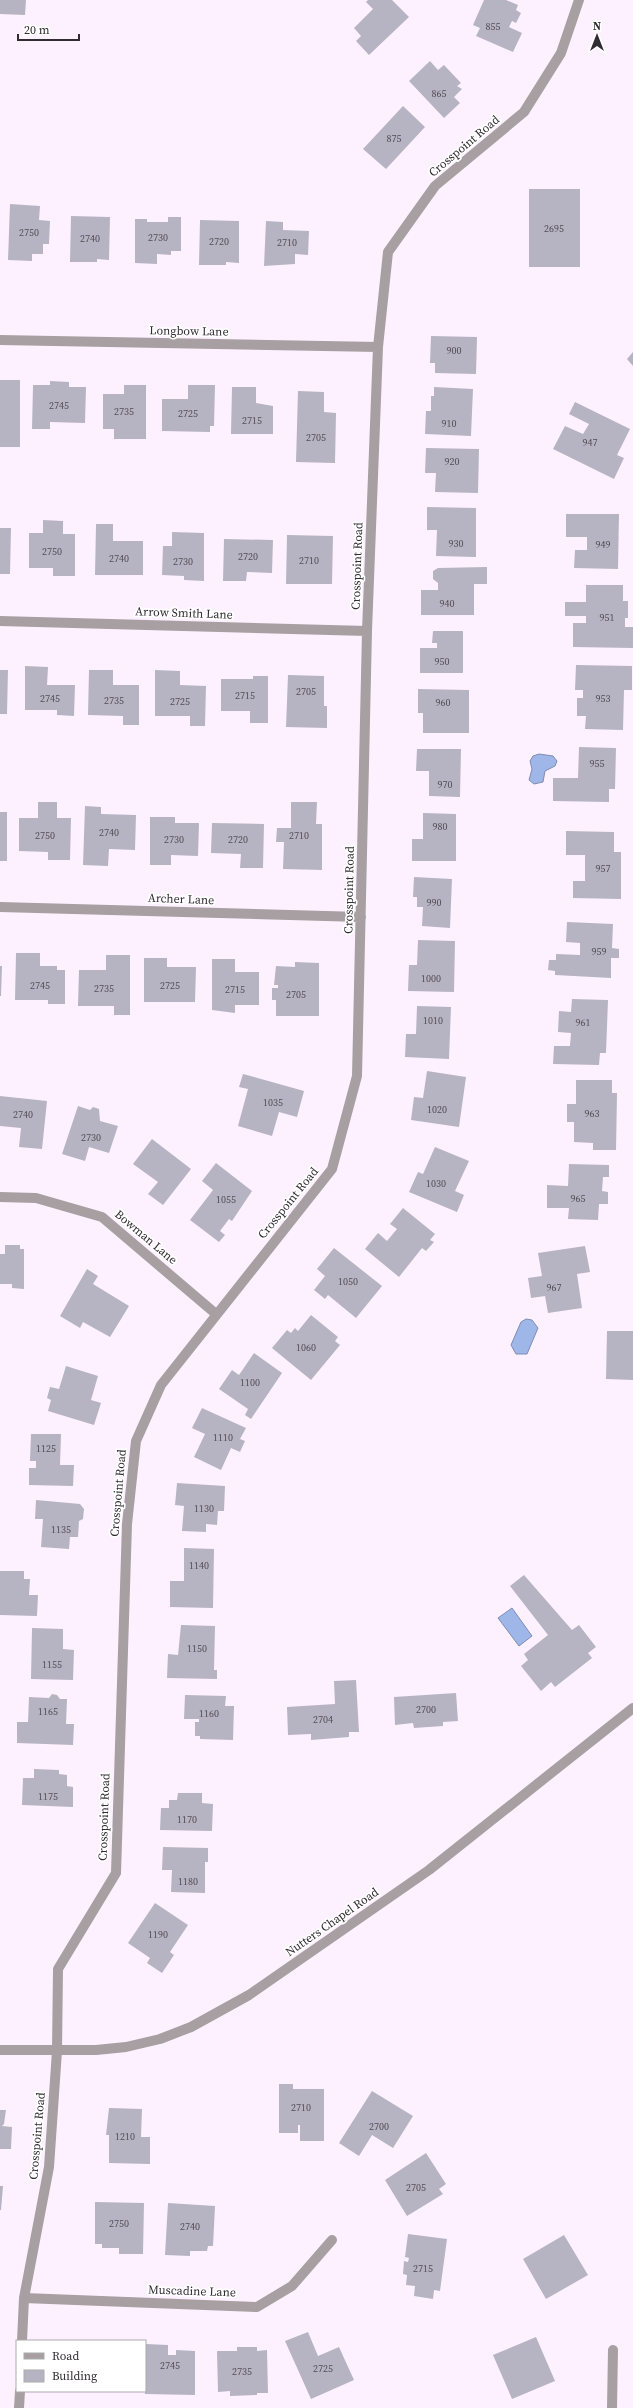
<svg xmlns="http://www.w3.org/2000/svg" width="633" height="2408" viewBox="0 0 633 2408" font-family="'Source Serif 4',serif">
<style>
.water{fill:#9eb6e8;stroke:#7d8db1}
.building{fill:#b6b3c3}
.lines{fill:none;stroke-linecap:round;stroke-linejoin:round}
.street{stroke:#a79fa1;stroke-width:10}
.labels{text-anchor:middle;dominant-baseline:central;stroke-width:3.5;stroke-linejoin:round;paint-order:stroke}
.number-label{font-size:10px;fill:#524e56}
.street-label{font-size:12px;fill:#312c31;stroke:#fff}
</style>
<rect width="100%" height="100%" fill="#fef1ff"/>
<!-- water -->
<path class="water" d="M539 754 553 756 557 761 555 766 545 771 543 782 534 784 529 780 532 769 530 761 533 756Z
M526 1319 532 1320 538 1328 527 1354H516L511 1345 521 1322Z
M512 1608 532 1636 519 1646 498 1618Z"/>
<!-- building -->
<path class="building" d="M0 0H26L25 15 0 14Z
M368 0H392L409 17 369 55 356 41 361 36 354 28 373 9 366 2Z
M484 0H506L518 5 516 10 521 13 516 23 512 21 509 27 522 33 513 52 476 36 480 28 473 25Z
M430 61 438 70 444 65 461 83 457 86 462 89 454 97 460 103 444 118 409 81Z
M403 106 425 127 386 169 363 149Z
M529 189H580V267H529Z
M10 204 40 206 39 220 50 221 49 244H43V254H32V261L8 260Z
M71 216 110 217 109 260 97 259V262H70Z
M168 217H181V251H171V255L157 254V264L135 263V219H147V222H168Z
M200 220 239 221V263L226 262V265H199Z
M266 221 283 222V230L309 231 308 255 295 254V264L264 266Z
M431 336 477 337 476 374 435 373V363H430Z
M633 352V366L627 359Z
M0 380H20V447H0Z
M50 381 69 382V387H86L85 423 50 422V429H32L33 385H50Z
M124 385H146V439H114V429H103V394H124Z
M188 385H215L214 426H210V432L162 431V399H188Z
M232 387H256V403L273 406V434H231Z
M434 387 473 389 471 436 425 434 426 411H431V396H434Z
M298 391 324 392V412L336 413 335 463 296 462Z
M575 402 630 429 617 455 624 458 614 479 553 449 565 426 583 434 589 424 569 414Z
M426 448 479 449 478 493 435 492 436 473H425Z
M427 507 476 508V557L436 556 437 530H427Z
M566 514H619L618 569 574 568 575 550H587V537H566Z
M43 520 63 521V534H75V576H53V568H29V533H43Z
M96 524H113V541H143V575H95Z
M0 528H11L10 574H0Z
M172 532 204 533V581L184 580V576L162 575 163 546H172Z
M287 535 333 536 332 584H286Z
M224 539 273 540 272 573 247 572 246 581H223Z
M487 567V584H474V615H421V590H438V583L433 579V571L438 568Z
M586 585H623V601H628V618H625V627H633V648L573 647V623H586V616H565V602H586Z
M433 631H463V673H420V648H437V643H432Z
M576 665 632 666V690H624L623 730 585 729 586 716H577V698H583V690H575Z
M25 666 48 667 47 685H75L74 716 57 715V710H25Z
M0 670H8L7 714H0Z
M89 670H113V685H139V725H123V716L88 715Z
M155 670 180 671V685L206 686 205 726H190V716H155Z
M288 675 324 676V706H327V728L286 727Z
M253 676H268V723H250V711H221V679H253Z
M418 689 469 690V733H423V713H418Z
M579 747 616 748 615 789H609V802L553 801V778H578Z
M417 749H461L460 797 429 796V771H416Z
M38 802H57V818H71L70 860H48V852L19 851V818H38Z
M291 802H317L316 824H322V870L283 869 284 842H276L277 828H291Z
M85 806 101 807V814L136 815 135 850 109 849 108 866 83 865Z
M0 812H7V861H0Z
M423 813 456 814V861H412V839H423Z
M150 817H175V823H199L198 856 171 855V865H150Z
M212 823 264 824 263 868H240L241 854 211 853Z
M566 831 614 832V852H621V899L573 898V881H585V855H566Z
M414 877 452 879 450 928 422 926 423 907H417V897H413Z
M567 922 613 924 612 948 619 949V958H611V978L555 975V971L548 970 549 960H556V954L580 955V943L566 942Z
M418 940 455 941 454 992 408 991 409 965H417Z
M16 953H40V966H57V970H65V1004H48V1000H15Z
M106 955H130V1015H114V1006H78L79 970H106Z
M144 958H167V967H196L195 1002H144Z
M212 959H235V972H259V1005H235V1013L212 1010Z
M295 962 319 963V1016H276V1000H272V988H278V985H274L276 966 295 967Z
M0 966H2L1 996H0Z
M572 999 608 1000 606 1053H600L599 1065 553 1064 554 1046H570L571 1033 558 1032 559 1011 571 1012Z
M417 1006 451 1007 449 1059 405 1057 406 1034H416Z
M427 1071 466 1077 459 1127 411 1120 414 1097 423 1098Z
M243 1074 304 1091 297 1117 279 1112 272 1136 238 1126 248 1089 239 1087Z
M576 1080H612V1093H617L616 1150H593V1143L574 1142V1122H567V1104H576Z
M0 1096 47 1101 42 1149 19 1147 21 1128 0 1126Z
M78 1106 90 1110 93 1107 99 1109 100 1121 118 1126 109 1153 89 1147 85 1161 62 1154Z
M152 1139 191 1169 163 1205 148 1194 158 1182 133 1164Z
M435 1147 469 1161 455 1191 464 1195 457 1212 409 1192 418 1172 423 1174Z
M216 1163 252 1191 232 1221 229 1219 220 1231 225 1235 219 1242 190 1220 213 1190 202 1181Z
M569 1164 609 1165V1177H603L602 1191 608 1192V1204H599L598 1220 568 1219 569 1208H547V1185L568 1186Z
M403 1208 435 1234 430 1240 434 1242 426 1251 422 1248 399 1277 365 1249 378 1233 387 1241 397 1229 390 1224Z
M5 1245H20V1249H24V1289L12 1288V1284H0V1254H5Z
M585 1246 590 1272 577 1274 582 1308 548 1313 545 1296 531 1298 528 1278 542 1276 538 1253Z
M334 1248 382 1286 356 1318 328 1295 325 1299 314 1290 325 1276 317 1269Z
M87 1269 98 1276 93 1284 129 1306 110 1337 83 1322 80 1328 60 1316Z
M311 1315 338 1337 335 1341 340 1345 311 1380 272 1348 287 1330 291 1333 295 1328 298 1331Z
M607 1331H633V1380L606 1379Z
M254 1353 282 1373 251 1419 245 1415 248 1409 219 1389 232 1370 239 1375Z
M66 1366 98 1376 91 1400 101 1403 94 1425 48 1411 51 1400 47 1398 50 1387 59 1389Z
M202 1408 246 1428 240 1439 245 1441 240 1452 231 1448 221 1470 194 1457 205 1434 192 1428Z
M31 1434H61L60 1465H74L73 1486 29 1485V1468H36V1461H30Z
M177 1483 225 1486 224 1511H218L217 1525 206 1524V1532L182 1531 184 1506 175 1505Z
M36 1500 80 1504 84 1509 83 1519 79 1521 78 1537H70L69 1549 41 1547 43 1519H35Z
M184 1548 214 1549 213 1608 170 1607V1581H184Z
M0 1571H24V1579H30L29 1595H38L37 1616 0 1615Z
M524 1575 572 1630 579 1625 596 1647 588 1653 592 1658 555 1687 551 1682 541 1691 521 1666 528 1660 524 1654 548 1635 510 1586Z
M181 1625 215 1626 214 1670H217V1679L167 1678 168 1654 178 1655Z
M32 1628 63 1629V1649L74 1650 73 1680 31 1679Z
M356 1680 359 1732H349V1737L311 1740V1734L288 1735 287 1707 335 1704 334 1681Z
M456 1693 458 1721 443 1722V1726L414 1728 413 1723 395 1725 394 1697Z
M52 1694 57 1695 60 1699H67L66 1724H74L73 1745 17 1743V1722H28L29 1697 49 1698Z
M185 1695 226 1696 225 1706H234L233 1740 200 1739V1736H195V1722H199V1719H184Z
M34 1769 59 1770V1774L67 1775V1786L73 1787V1807L22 1805 23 1778H34Z
M178 1793H202V1803L213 1804 212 1831 160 1830 161 1808H169V1800H177Z
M163 1847 208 1848V1862H205V1893L171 1892 172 1870H162Z
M155 1903 188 1925 170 1952 174 1955 162 1973 147 1963 150 1958 128 1943Z
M279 2084H293V2089H324V2141H300V2125H298V2133H279Z
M372 2091 413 2116 393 2148 372 2135 359 2156 339 2143Z
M109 2108 142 2109 141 2137H150V2164L109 2163V2135H106Z
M0 2110H6L4 2124 2 2126 12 2127 11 2149H0Z
M426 2153 446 2184 439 2189 443 2194 407 2216 385 2180Z
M0 2186H3L1 2210H0Z
M95 2202 144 2203 143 2254H119V2248H102V2244H95Z
M168 2203 215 2206 213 2246H208L207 2251H190V2256L165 2255Z
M408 2234 447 2239 440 2291 434 2290 433 2299 414 2296 415 2286 406 2285 407 2275 403 2274 404 2261 408 2262 409 2258 405 2257Z
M564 2235 588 2275 546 2299 523 2259Z
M308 2332 318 2356 339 2347 354 2380 311 2399 285 2341Z
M536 2337 555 2381 512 2399 493 2355Z
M146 2344 168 2345V2355H176V2350L195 2351V2395L145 2394Z
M237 2347H257V2351L267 2350 268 2393H257V2395L230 2396V2391L218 2392 217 2351H237Z"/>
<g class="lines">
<!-- street -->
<path class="street" d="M0 340 378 347
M0 621 367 631
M0 907 361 917
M0 1197 36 1198 102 1217 216 1314
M0 2050H96L126 2047 160 2039 191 2027 249 1995 429 1870 633 1708
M24 2298 257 2307 292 2286 332 2240
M22 2341 24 2298 49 2167 57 2051 58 1969 116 1873 127 1524 136 1441 161 1385 332 1169 357 1076 367 631 378 347 388 252 435 186 524 112 561 53 579 0
M19 2408 20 2391
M612 2408 613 2350"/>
</g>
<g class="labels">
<!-- number labels -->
<g class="number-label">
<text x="493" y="26">855</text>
<text x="439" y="93">865</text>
<text x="394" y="138">875</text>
<text x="554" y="228">2695</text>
<text x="29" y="232">2750</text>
<text x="158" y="237">2730</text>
<text x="90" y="238">2740</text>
<text x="219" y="241">2720</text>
<text x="287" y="242">2710</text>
<text x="454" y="350">900</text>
<text x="59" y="405">2745</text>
<text x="124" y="411">2735</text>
<text x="188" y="413">2725</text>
<text x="252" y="420">2715</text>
<text x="449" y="423">910</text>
<text x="316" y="437">2705</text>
<text x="590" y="442">947</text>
<text x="452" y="461">920</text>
<text x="456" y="543">930</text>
<text x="603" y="544">949</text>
<text x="52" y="551">2750</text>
<text x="248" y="556">2720</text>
<text x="119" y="558">2740</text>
<text x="309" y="560">2710</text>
<text x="183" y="561">2730</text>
<text x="447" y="603">940</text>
<text x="607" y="617">951</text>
<text x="442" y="661">950</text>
<text x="306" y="691">2705</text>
<text x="245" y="695">2715</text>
<text x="50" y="698">2745</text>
<text x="603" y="698">953</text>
<text x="114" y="700">2735</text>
<text x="180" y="701">2725</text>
<text x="443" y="702">960</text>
<text x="597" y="763">955</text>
<text x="445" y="784">970</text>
<text x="440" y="826">980</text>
<text x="109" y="832">2740</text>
<text x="45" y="835">2750</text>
<text x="299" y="835">2710</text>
<text x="174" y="839">2730</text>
<text x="238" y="839">2720</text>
<text x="603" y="868">957</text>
<text x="434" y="902">990</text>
<text x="599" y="951">959</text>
<text x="431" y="978">1000</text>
<text x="40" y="985">2745</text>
<text x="170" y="985">2725</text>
<text x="104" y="988">2735</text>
<text x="235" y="989">2715</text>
<text x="296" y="994">2705</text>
<text x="433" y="1020">1010</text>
<text x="583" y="1022">961</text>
<text x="273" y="1102">1035</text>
<text x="437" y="1109">1020</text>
<text x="592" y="1113">963</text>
<text x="23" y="1114">2740</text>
<text x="91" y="1137">2730</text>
<text x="436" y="1183">1030</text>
<text x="578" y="1198">965</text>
<text x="226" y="1199">1055</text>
<text x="348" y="1281">1050</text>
<text x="554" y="1287">967</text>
<text x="306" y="1347">1060</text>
<text x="250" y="1382">1100</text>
<text x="223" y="1437">1110</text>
<text x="46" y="1448">1125</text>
<text x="204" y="1508">1130</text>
<text x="61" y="1529">1135</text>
<text x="199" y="1565">1140</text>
<text x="197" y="1648">1150</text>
<text x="52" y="1664">1155</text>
<text x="426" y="1709">2700</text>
<text x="48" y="1711">1165</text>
<text x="209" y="1713">1160</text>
<text x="323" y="1719">2704</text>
<text x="48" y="1796">1175</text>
<text x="187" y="1819">1170</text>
<text x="188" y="1881">1180</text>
<text x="158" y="1934">1190</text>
<text x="301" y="2107">2710</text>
<text x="379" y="2126">2700</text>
<text x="125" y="2136">1210</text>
<text x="416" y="2187">2705</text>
<text x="119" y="2223">2750</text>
<text x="190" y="2226">2740</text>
<text x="423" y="2268">2715</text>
<text x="170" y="2365">2745</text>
<text x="323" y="2368">2725</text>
<text x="242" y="2371">2735</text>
</g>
<!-- street labels -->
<g class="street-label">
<text transform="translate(464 146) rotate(-40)">Crosspoint Road</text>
<text transform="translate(189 331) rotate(1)">Longbow Lane</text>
<text transform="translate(357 566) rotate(-88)">Crosspoint Road</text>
<text transform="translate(184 613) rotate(2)">Arrow Smith Lane</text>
<text transform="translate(349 890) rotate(-89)">Crosspoint Road</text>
<text transform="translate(181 899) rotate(2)">Archer Lane</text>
<text transform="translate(288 1203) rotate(-51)">Crosspoint Road</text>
<text transform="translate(146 1237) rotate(40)">Bowman Lane</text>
<text transform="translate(118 1493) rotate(-85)">Crosspoint Road</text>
<text transform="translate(104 1817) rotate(-88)">Crosspoint Road</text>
<text transform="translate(332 1922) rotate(-35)">Nutters Chapel Road</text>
<text transform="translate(37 2136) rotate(-85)">Crosspoint Road</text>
<text transform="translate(192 2291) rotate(2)">Muscadine Lane</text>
</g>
</g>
<!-- legend -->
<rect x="16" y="2340" width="130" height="52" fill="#ffffff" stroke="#adabad"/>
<rect x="24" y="2353" width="20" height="6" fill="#a79fa1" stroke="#adabad"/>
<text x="52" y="2360" font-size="12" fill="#312c31">Road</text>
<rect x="24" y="2370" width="20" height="12" fill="#b6b3c3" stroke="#adabad"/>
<text x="52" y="2380" font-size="12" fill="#312c31">Building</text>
<!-- north arrow -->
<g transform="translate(597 36)" stroke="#ffffff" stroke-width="3" paint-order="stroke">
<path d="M0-3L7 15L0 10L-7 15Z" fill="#312c31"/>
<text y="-6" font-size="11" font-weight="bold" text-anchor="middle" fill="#312c31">N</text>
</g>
<!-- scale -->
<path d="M18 34v6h61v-6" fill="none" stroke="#312c31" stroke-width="2"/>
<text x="24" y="34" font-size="12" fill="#312c31" stroke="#ffffff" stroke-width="3" paint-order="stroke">20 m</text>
</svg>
